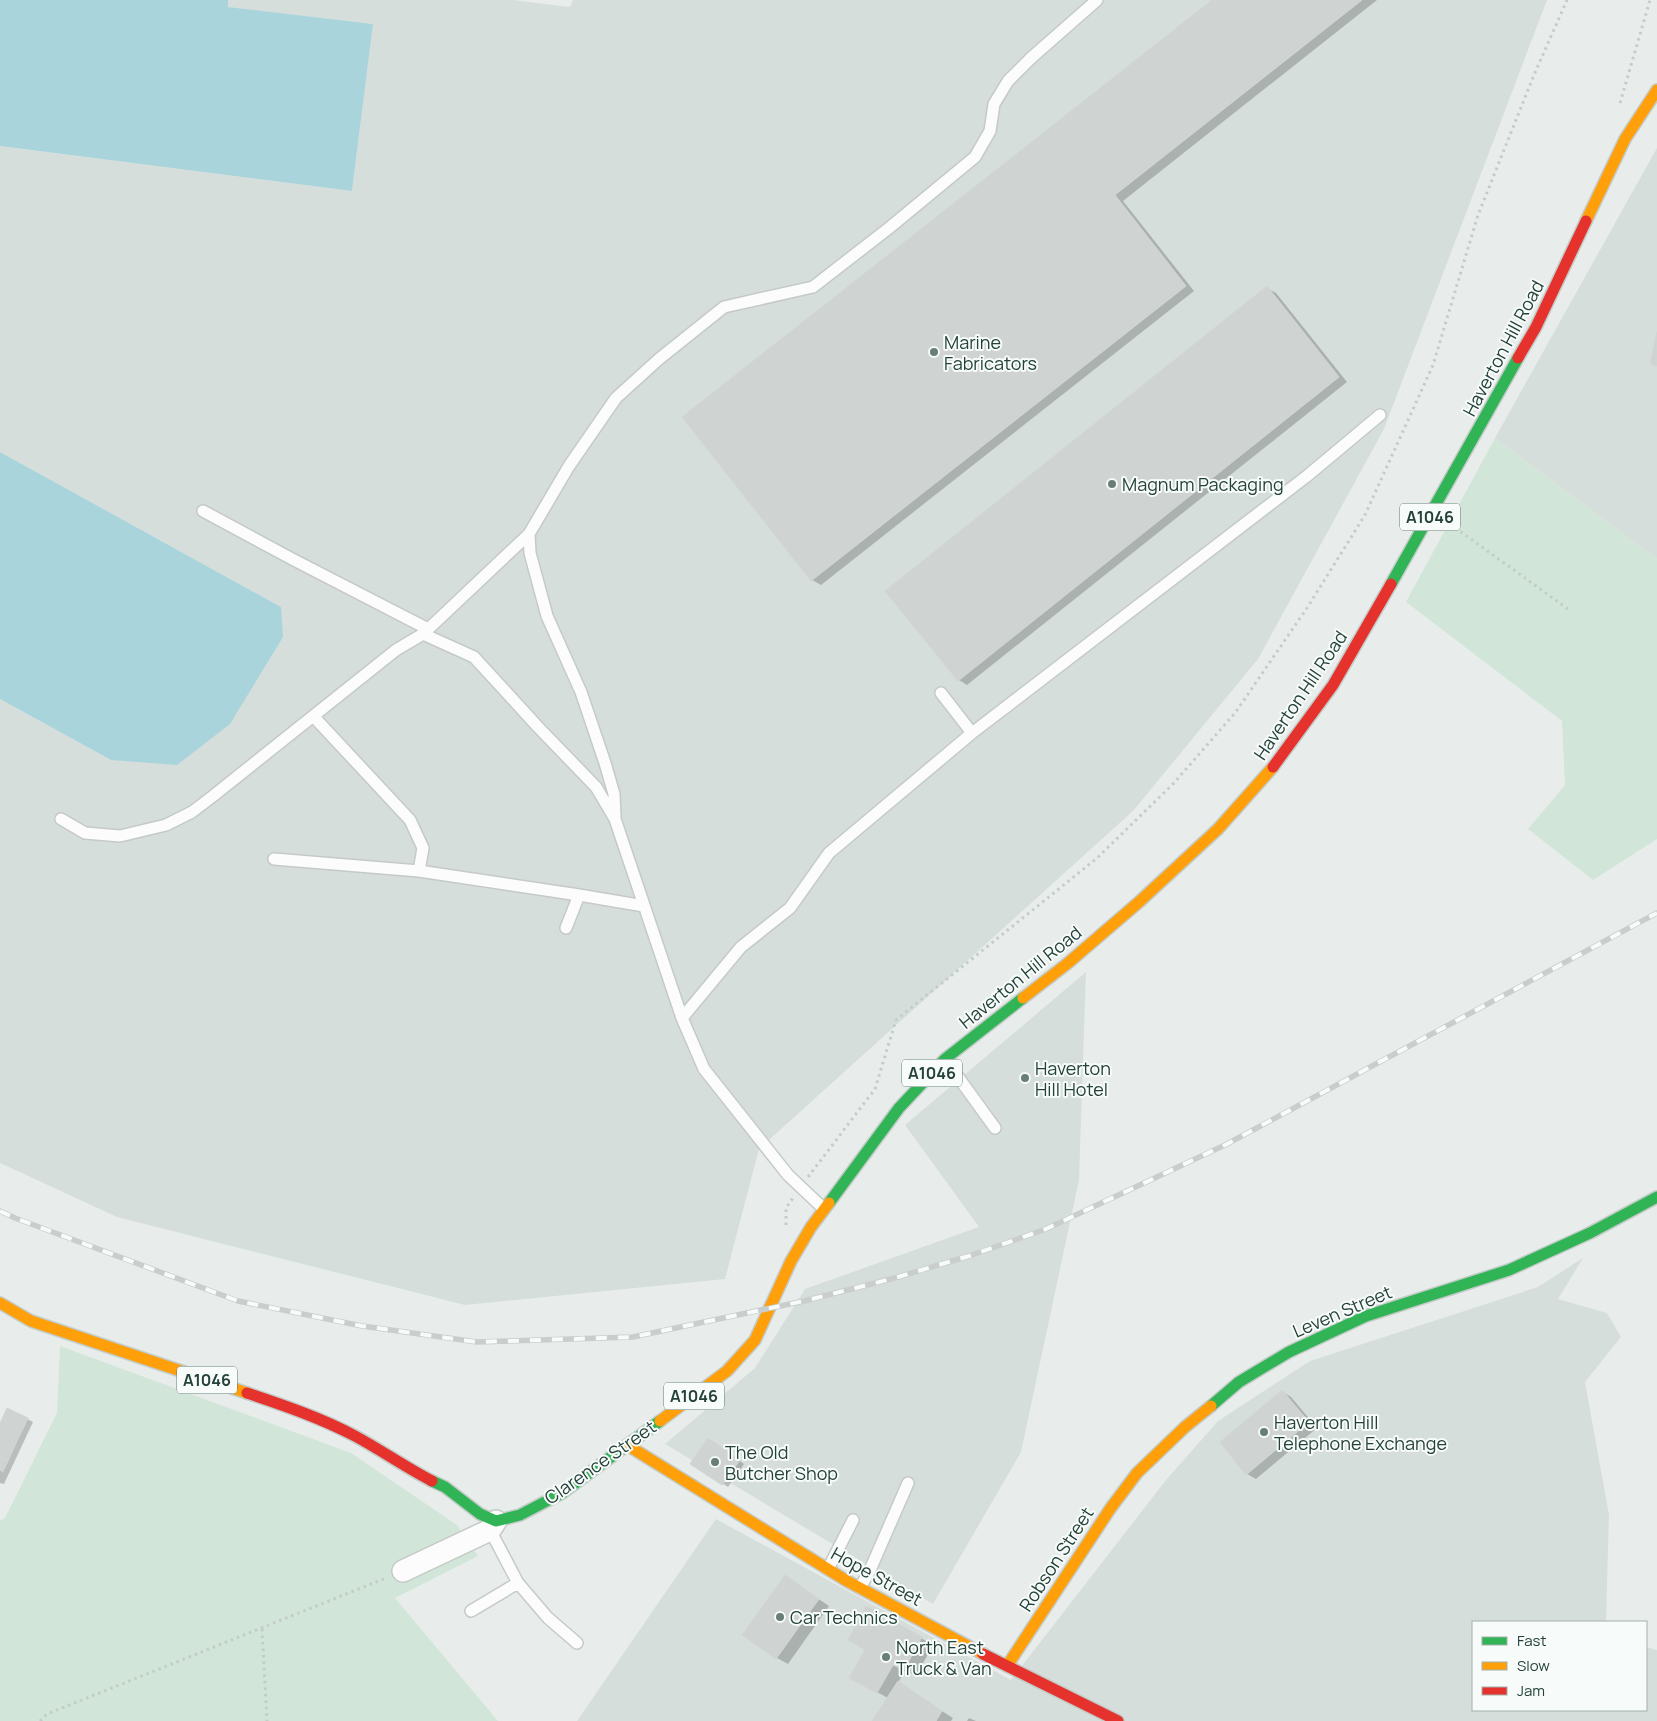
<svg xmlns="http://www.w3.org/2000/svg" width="1657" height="1721" viewBox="0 0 1657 1721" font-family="Manrope,sans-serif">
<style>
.built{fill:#d6dedb}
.green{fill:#d1e6d8}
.water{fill:#a9d4db}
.shadow{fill:#0003}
.building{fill:#cfd4d2;stroke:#d1d6d4}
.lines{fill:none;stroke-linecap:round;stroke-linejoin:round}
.lane-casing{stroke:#c5cac8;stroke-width:14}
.street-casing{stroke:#c5cac8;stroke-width:24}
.fast-casing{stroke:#c3cbc8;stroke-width:14}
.slow-casing{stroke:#c3cbc8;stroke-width:14}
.jam-casing{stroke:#c3cbc8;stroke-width:14}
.path{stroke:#c3ccca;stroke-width:3;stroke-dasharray:2.5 4;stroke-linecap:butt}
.lane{stroke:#fcfcfc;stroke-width:11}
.street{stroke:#fcfcfc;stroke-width:21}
.fast{stroke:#30b455;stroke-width:11}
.slow{stroke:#ff9f0a;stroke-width:11}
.jam{stroke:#e5322d;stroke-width:11}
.rail-casing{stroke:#c9cdcc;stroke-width:5.5}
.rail{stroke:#f7fbf9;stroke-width:4;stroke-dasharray:11;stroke-linecap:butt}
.poi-dot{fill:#697e78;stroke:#f7fbf9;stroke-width:2}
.labels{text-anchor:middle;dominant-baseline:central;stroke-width:4;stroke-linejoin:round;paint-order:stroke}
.shield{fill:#f7fbf9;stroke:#637a73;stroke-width:1}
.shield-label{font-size:16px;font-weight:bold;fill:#24423a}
.poi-label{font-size:18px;fill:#24423a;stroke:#f7fbf9;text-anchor:start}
.street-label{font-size:18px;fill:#24423a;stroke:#f7fbf9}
</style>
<rect width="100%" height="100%" fill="#e8edeb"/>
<!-- built -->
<path class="built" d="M228 0H513L570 7 573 0H1547L1384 429 1258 659 1133 811 759 1149 725 1279 465 1305 117 1217 0 1163V699L111 760 281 607 0 452V146L352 191 373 24 227 7Z
M1657 148V559L1495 438Z
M1086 972 1079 1180 1021 1452 933 1604 665 1444 755 1368 805 1289 979 1227 905 1125Z
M1583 1258 1558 1299 1607 1313 1621 1337 1585 1382 1609 1515 1606 1622H1473V1710H1646V1647L1657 1650V1721H577L716 1519 1011 1680 1166 1480 1218 1421 1310 1361 1538 1287Z"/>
<!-- green -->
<path class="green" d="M1495 438 1657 559V839L1593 880 1528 829 1565 785 1562 721 1406 602Z
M60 1346 351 1453 457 1525 478 1556 395 1598 498 1721H0V1521L5 1518 57 1413Z"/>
<!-- water -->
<path class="water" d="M0 0H228V7L373 24 352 191 0 146Z
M0 452 281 607 283 637 230 724 177 765 111 760 0 699Z"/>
<!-- shadow -->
<path class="shadow" d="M1214 0H1377L1123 201 1194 291 821 585 812 580 684 418Z
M1267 288 1276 293 1347 382 967 685 959 680 887 591Z
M1283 1392 1291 1397 1317 1428 1256 1479 1247 1474Z
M8 1409 33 1422 4 1484 0 1483V1425Z
M714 1443 744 1464 728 1487 692 1463Z
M785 1576 829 1606 788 1664 777 1658Z
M921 1638 933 1645 916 1676 905 1670 898 1683 953 1718 951 1721H873L888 1698 851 1678Z
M969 1718 976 1721H967Z"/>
<!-- building -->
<path class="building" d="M1212 0H1362L1115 195 1186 286 811 581 682 417Z
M1267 286 1339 377 958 681 885 591Z
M1657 332V366L1650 364Z
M1282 1390 1309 1422 1246 1475 1220 1442Z
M7 1408 28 1418 23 1429 2 1419Z
M2 1419 23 1429 18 1439 0 1431V1423Z
M0 1431 18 1439 13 1450 0 1444Z
M708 1438 740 1460 722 1485 690 1464Z
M0 1444 13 1450 8 1461 0 1457Z
M0 1457 8 1461 3 1472 0 1470Z
M785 1575 819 1599 776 1659 742 1635Z
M866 1606 922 1637 904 1670 893 1665 877 1693 849 1678 865 1650 848 1640Z
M898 1681 942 1711 936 1721H872Z"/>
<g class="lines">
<!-- lane casing -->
<g class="lane-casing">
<path id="lane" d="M203 511 294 560 428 629
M529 534 530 553 547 616 581 692 605 763 614 794 615 817
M423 634 529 534 569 466 616 398 659 359 724 307 813 287 889 228 975 157 990 131 994 104 1008 81 1031 58 1097 0
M314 717 410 820 423 848 419 871
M972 733 1307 476 1380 415
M61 819 85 833 120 836 166 825 192 812 213 796 396 650 423 634 474 657 538 727 596 787 615 819 682 1018 704 1069 788 1175 824 1209
M274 859 419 871 579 895
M566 928 579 895 644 906
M682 1018 741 947 790 908 829 853 972 733 941 693
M945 1059 995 1128
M490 1530 518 1583 548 1618 577 1643
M828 1569 853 1520
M860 1588 870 1570 908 1483
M471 1611 518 1583"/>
</g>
<!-- street casing -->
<g class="street-casing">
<path id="street" d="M403 1571 490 1530 496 1521"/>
</g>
<!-- fast casing -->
<g class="fast-casing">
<path id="fast" d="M1391 584 1518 358
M829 1203 899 1108 945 1059 1023 998
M1211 1406 1239 1382 1289 1352 1366 1316 1509 1270 1590 1233 1657 1197
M432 1481 445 1487 480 1514 496 1521 520 1515 562 1493 660 1421"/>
</g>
<!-- slow casing -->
<g class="slow-casing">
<path id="slow" d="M1586 221 1625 139 1657 90
M1023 998 1068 963 1139 902 1218 829 1273 767
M0 1303 31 1321 247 1393
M660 1421 727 1371 755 1340 791 1261 811 1227 829 1203
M627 1445 847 1581 983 1654
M1007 1666 1110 1509 1137 1473 1185 1427 1211 1406"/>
</g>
<!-- jam casing -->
<g class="jam-casing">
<path id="jam" d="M1518 358 1536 327 1586 221
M1273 767 1333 685 1391 584
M247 1393C283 1405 321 1418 355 1436 381 1450 405 1467 432 1481
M983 1654 1118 1721"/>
</g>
<!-- path -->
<path class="path" d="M1620 103 1650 0
M1450 524 1568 609
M808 1177 875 1089 896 1020 1096 859 1173 784 1235 713 1307 608 1365 515 1433 365 1478 215 1534 75 1567 0
M786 1225V1208L793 1198
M262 1629 267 1721
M40 1721 47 1714 386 1578"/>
<!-- lane -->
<use href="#lane" class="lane"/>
<!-- street -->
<use href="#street" class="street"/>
<!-- fast -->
<use href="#fast" class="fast"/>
<!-- slow -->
<use href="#slow" class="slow"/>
<!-- jam -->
<use href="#jam" class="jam"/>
<!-- rail casing -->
<g class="rail-casing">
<path id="rail" d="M0 1211 15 1218 238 1301 362 1326 477 1342 633 1337 804 1301 891 1279 969 1256 1046 1229 1225 1145 1657 913"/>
</g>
<!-- rail -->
<use href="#rail" class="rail"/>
</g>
<!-- markers -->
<g class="poi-dot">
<circle cx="934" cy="352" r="5"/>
<circle cx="1112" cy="484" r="5"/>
<circle cx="1025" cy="1078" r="5"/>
<circle cx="1264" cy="1432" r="5"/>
<circle cx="715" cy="1462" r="5"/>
<circle cx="780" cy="1617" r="5"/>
<circle cx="886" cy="1657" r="5"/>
</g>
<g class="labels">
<!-- shield labels -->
<g class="shield">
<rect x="1400" y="503.5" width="60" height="27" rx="4"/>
<rect x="902" y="1059.5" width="60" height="27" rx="4"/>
<rect x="177" y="1366.5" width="60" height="27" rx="4"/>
<rect x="664" y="1382.5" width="60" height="27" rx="4"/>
</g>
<g class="shield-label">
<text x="1430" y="517">A1046</text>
<text x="932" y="1073">A1046</text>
<text x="207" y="1380">A1046</text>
<text x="694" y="1396">A1046</text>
</g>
<!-- poi labels -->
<g class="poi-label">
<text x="944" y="342">Marine<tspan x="944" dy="21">Fabricators</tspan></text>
<text x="1122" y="484">Magnum Packaging</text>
<text x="1035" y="1068">Haverton<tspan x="1035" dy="21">Hill Hotel</tspan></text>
<text x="1274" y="1422">Haverton Hill<tspan x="1274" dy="21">Telephone Exchange</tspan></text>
<text x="725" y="1452">The Old<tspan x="725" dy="21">Butcher Shop</tspan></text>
<text x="790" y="1617">Car Technics</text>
<text x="896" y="1647">North East<tspan x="896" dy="21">Truck &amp; Van</tspan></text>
</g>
<!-- street labels -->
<g class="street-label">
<text transform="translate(1503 348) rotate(-62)">Haverton Hill Road</text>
<text transform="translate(1300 695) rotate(-56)">Haverton Hill Road</text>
<text transform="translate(1020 977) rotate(-39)">Haverton Hill Road</text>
<text transform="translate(1342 1311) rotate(-23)">Leven Street</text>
<text transform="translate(600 1462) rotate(-35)">Clarence Street</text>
<text transform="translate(1056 1559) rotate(-57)">Robson Street</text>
<text transform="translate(877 1576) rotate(29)">Hope Street</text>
</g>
</g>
<!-- legend -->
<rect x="1472" y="1621" width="175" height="90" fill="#f7fbf9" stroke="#a3b1ad"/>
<rect x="1482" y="1637" width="25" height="8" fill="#30b455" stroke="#a3b1ad"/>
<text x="1517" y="1646" font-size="15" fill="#24423a">Fast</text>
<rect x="1482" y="1662" width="25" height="8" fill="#ff9f0a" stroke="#a3b1ad"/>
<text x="1517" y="1671" font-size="15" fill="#24423a">Slow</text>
<rect x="1482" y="1687" width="25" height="8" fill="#e5322d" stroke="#a3b1ad"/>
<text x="1517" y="1696" font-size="15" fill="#24423a">Jam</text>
</svg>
